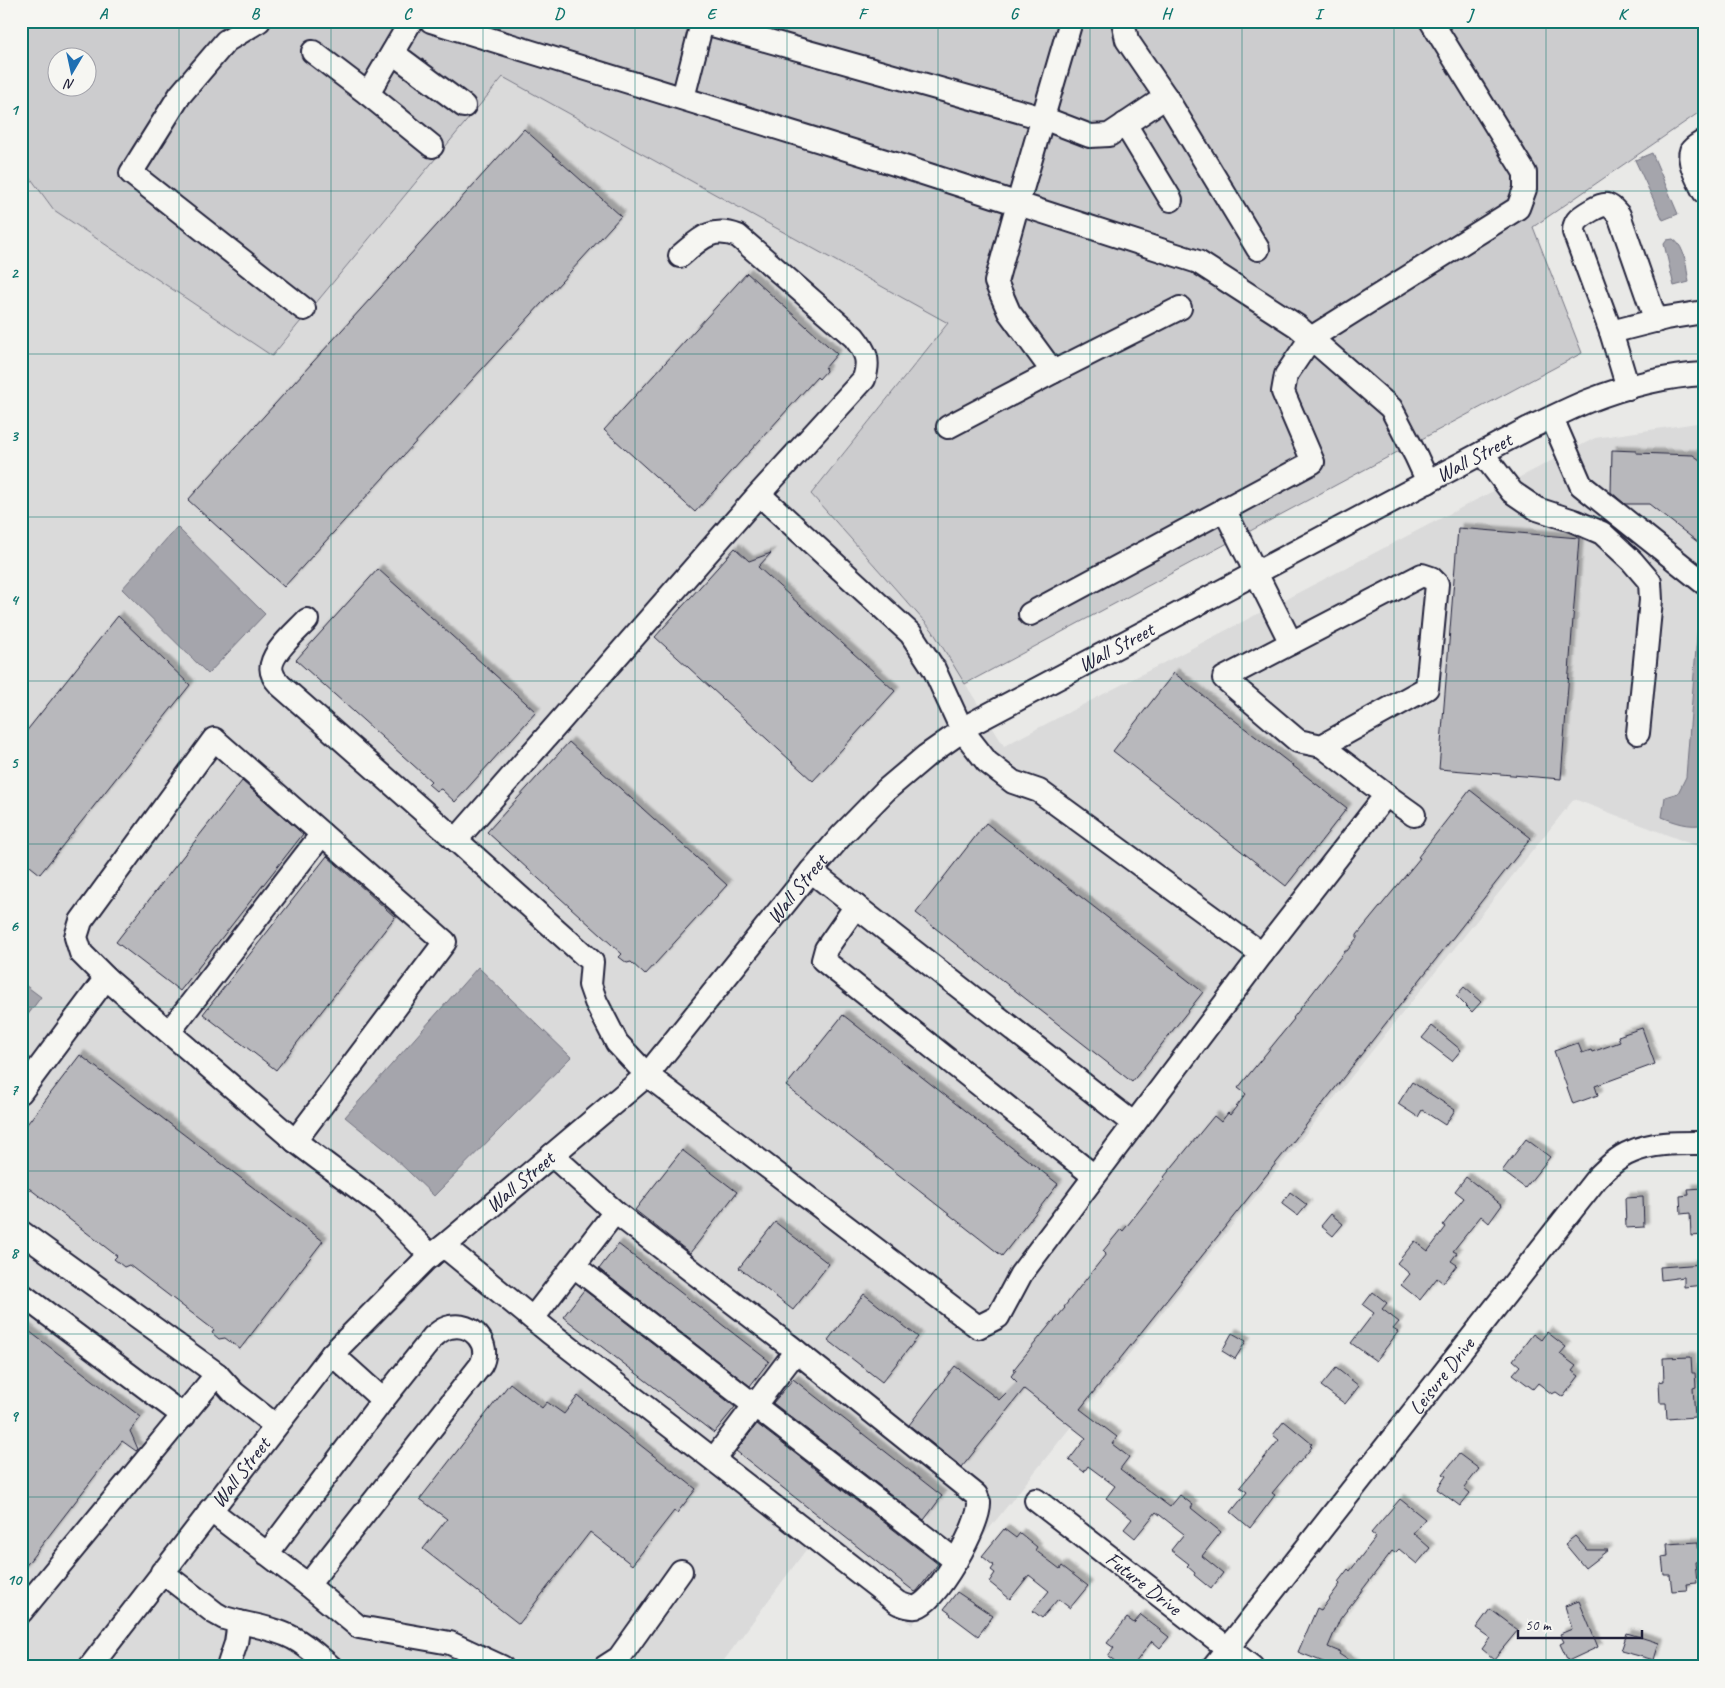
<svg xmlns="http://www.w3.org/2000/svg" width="1725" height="1688" viewBox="0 0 1725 1688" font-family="Caveat,sans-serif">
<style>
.built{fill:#dadada}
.green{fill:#ccccce;stroke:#777784;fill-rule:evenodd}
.water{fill:#a5a5ac;stroke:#71717f}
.building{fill:#b8b8bc;stroke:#22223b;filter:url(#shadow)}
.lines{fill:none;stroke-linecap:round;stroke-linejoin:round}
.minor-casing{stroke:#22223b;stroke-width:26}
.minor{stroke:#f6f6f2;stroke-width:22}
.grid{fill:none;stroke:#0f766e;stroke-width:1;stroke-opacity:0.55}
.labels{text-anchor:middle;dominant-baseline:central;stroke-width:4;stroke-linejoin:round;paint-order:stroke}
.street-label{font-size:21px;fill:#22223b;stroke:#f6f6f2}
.neatline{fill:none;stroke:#0f766e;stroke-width:2}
.grid-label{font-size:16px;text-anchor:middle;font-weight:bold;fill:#0f766e}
</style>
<defs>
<filter id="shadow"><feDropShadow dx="4.5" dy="-4.5" stdDeviation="1" flood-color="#0004"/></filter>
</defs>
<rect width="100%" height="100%" fill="#e9e9e7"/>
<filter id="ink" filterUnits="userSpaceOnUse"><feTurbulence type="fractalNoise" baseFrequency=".02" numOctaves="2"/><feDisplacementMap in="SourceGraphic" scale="10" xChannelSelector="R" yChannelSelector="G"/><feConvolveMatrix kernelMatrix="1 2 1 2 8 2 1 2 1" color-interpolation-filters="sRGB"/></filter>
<g filter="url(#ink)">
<!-- built -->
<path class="built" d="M503 77 970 226 948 323 811 494 932 630 1004 746 1595 438 1704 422V849L1574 799 912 1625 808 1547 719 1667H21V165L54 210 272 356Z"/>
<!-- green -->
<path class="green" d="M21 21H1704V109L1533 227 1582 353 965 684 932 630 811 494 948 323 503 77 272 356 54 210 21 165ZM58 58H88V88H58Z"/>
<!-- water -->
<path class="water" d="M1652 153 1678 214 1663 220 1635 160Z
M1673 239C1686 247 1686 268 1689 282L1674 286 1664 244 1667 240Z
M177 527 265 614 208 674 122 589Z
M1698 623 1704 626V824C1690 828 1674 822 1662 817L1665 797 1678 793 1686 777Z
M478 967 571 1057 434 1196 387 1151 345 1117Z
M21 982 41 997 21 1024Z"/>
<!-- building -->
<path class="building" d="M524 129 621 216 284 587 188 500Z
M747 273 837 354 825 368 826 371 819 379 817 377 695 512 604 430Z
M1612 450 1636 451V453L1693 455 1704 463V547L1649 504H1625L1611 492Z
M1458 528 1579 538 1561 779 1439 769Z
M735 548 749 561 771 553 758 567 895 691 813 781 655 637Z
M378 569 536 712 455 802 441 789 436 791 428 784 431 781 296 660Z
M118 616 190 685 40 874 21 859V738Z
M1174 673 1347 808 1286 886 1113 751Z
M569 742 727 885 645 975 631 962 627 963 619 957 622 954 487 832Z
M242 781 303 834 180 991 116 942Z
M1470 790 1531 838 1292 1143 1080 1409 1117 1437 1112 1444 1129 1457 1120 1469 1170 1507 1180 1495 1193 1505 1191 1508 1221 1532 1202 1556 1223 1573 1211 1589 1194 1575 1195 1573 1187 1566 1189 1564 1171 1550 1184 1534 1156 1512 1135 1538 1124 1529 1132 1519 1106 1498 1115 1486 1088 1466 1084 1472 1069 1460 1086 1438 1024 1389 962 1467 909 1425 955 1366 999 1400 1017 1382 1011 1376 1016 1370 1014 1369 1052 1322 1054 1321 1065 1308 1064 1307 1106 1254 1103 1251 1121 1229 1123 1231 1165 1178 1164 1177 1214 1116 1221 1122 1228 1113 1230 1115 1246 1094 1238 1088 1294 1019 1293 1018 1345 951H1347L1357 938V935L1420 858 1418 857Z
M986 823 1203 992 1132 1082 916 913Z
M327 856 395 917 276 1070 203 1014Z
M1464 987 1481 1002 1472 1012 1456 996Z
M843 1015 1058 1184 1002 1256 786 1086Z
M1432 1026 1461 1050 1452 1061 1422 1038Z
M1642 1028 1655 1064 1595 1086 1598 1095 1573 1104 1554 1051 1578 1043 1582 1053 1591 1050 1592 1052 1620 1042 1618 1036Z
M80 1055 323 1241 240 1349 225 1338 219 1339 212 1333 214 1330 129 1265 124 1267 114 1259 117 1256 21 1182V1132Z
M1412 1082 1455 1110 1445 1125 1422 1110 1418 1117 1398 1104Z
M1526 1139 1550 1157 1525 1188 1502 1171Z
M682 1150 737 1192 690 1253 635 1210Z
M1466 1177 1502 1205 1489 1223 1481 1216 1453 1251 1457 1253 1451 1261 1457 1265 1443 1283 1437 1278 1420 1300 1401 1285 1410 1274 1397 1263 1415 1241 1428 1251 1446 1227 1443 1225 1464 1198 1455 1191Z
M1704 1188V1235L1691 1236 1690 1213 1681 1214 1680 1196 1689 1195 1688 1189Z
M1290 1192 1307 1205 1298 1216 1282 1204Z
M1643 1197 1644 1227 1626 1228 1625 1198Z
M1331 1214 1343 1224 1333 1236 1321 1226Z
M775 1222 829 1264 793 1310 739 1268Z
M618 1244 769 1361 750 1386 599 1269Z
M1704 1264V1285L1684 1287V1277L1661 1280 1660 1267Z
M584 1290 735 1407 714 1433 563 1317Z
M1373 1292 1387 1303 1382 1309 1399 1322 1393 1329 1398 1332 1376 1361 1351 1343 1374 1313 1363 1305Z
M864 1294 918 1337 882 1382 828 1340Z
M21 1325 141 1417 130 1431 138 1449 136 1451 122 1441 21 1572Z
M1547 1332 1566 1347 1560 1354 1576 1366 1572 1371 1579 1376 1563 1397 1556 1392 1552 1394 1538 1383 1533 1389 1513 1374 1520 1366 1513 1360 1533 1334 1541 1340Z
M1232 1333 1246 1341 1235 1359 1222 1351Z
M1691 1357 1692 1373H1695L1696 1387 1693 1388 1695 1417 1667 1419 1666 1403H1660L1659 1382 1664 1381 1663 1358Z
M1336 1368 1359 1386 1345 1404 1321 1386Z
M793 1379 942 1496 924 1520 773 1403Z
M510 1383 542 1408 547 1402 564 1414 578 1396 696 1489 677 1513 674 1511 632 1565 590 1532 519 1624 423 1549 447 1519 420 1499Z
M1284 1421 1312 1444 1310 1446 1312 1447 1299 1463 1298 1462 1272 1493 1275 1495 1250 1528 1231 1512 1247 1492 1240 1487 1279 1440 1273 1435Z
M757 1424 938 1564 917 1591 915 1592 736 1451Z
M1459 1454 1479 1469 1464 1488 1470 1493 1460 1506 1437 1489 1446 1476 1443 1474Z
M1400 1499 1425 1519 1413 1533 1430 1548 1417 1564 1399 1549 1395 1553 1392 1551 1340 1619 1328 1647 1340 1652 1339 1654 1359 1667H1336L1298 1652 1317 1608 1321 1610 1340 1584 1338 1582 1348 1569 1350 1571 1376 1537 1371 1533Z
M1004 1529 1016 1538 1020 1533 1037 1547 1035 1550 1060 1569 1062 1566 1088 1586 1070 1608 1058 1599 1042 1618 1033 1611 1049 1591 1029 1575 1010 1599 989 1582 995 1573 991 1570 994 1566 982 1556Z
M1575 1536 1587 1550H1608L1585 1568 1565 1544Z
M1698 1542 1699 1561 1695 1562 1697 1583 1686 1584 1687 1590 1672 1591 1670 1575H1664L1662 1557 1668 1556 1667 1544Z
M957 1592 993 1616 978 1636 950 1615 951 1614 944 1609Z
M1579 1601 1598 1647 1568 1661 1560 1644 1564 1642 1560 1634 1572 1629 1565 1606Z
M1490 1609 1518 1630 1494 1659 1482 1649 1490 1638 1476 1628Z
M1141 1615 1169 1637 1160 1648 1152 1641 1132 1667H1123L1108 1656 1114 1648 1107 1643 1127 1618 1134 1623Z
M1627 1633 1659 1643 1654 1660 1621 1651Z"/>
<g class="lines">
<!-- minor casing -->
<g class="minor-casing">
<g id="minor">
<path d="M259 21 226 41 180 95 131 173 304 309"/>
<path d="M431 21 895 164 1198 262 1297 326 1391 408 1416 456 1428 482"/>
<path d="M698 21 1043 118 1090 136 1109 135 1166 97 1258 249"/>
<path d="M1071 21 1018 203 996 282 1009 312 1053 372 1180 308"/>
<path d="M1123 21 1127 40 1166 97"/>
<path d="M313 52 368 94 411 21"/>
<path d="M393 53 464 106"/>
<path d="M368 94 432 146"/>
<path d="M683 98 702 23"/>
<path d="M1125 124 1171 200"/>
<path d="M1704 141C1700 144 1694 146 1691 151 1687 161 1699 182 1704 192"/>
<path d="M680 256C700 239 711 226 738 236L854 337C866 352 870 360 864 379L759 494 456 840 592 962 590 985 596 1002 617 1043 647 1075 978 1327 998 1317 1021 1274 1262 954 1039 791 1013 782 987 762 962 730 934 669 911 634 759 494"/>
<path d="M1611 332 1574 232C1574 228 1574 225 1577 221 1581 216 1601 203 1607 205 1613 207 1615 211 1619 215L1656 321"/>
<path d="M1628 388 1611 332 1666 318 1704 312"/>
<path d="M1552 418 1581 485 1704 583"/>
<path d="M948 427 1053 372"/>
<path d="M1482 453 1512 492 1537 509 1574 521 1602 533 1632 561 1650 582 1651 600 1638 733"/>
<path d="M1224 509 1291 643"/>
<path d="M1030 614 1313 462 1283 392 1286 375 1311 338 1518 208 1525 189V173L1431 21"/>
<path d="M307 620C296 632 264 658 273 675 274 679 278 682 280 685L456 840"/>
<path d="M1386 795 1414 815"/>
<path d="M811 871 1134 1124"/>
<path d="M856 906 826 949 823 960 1094 1176"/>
<path d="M1262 954 1386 795 1322 746 1298 741 1224 678 1422 575 1431 578 1437 584 1427 688 1322 746"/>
<path d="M106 978 81 953 76 937 81 921 214 739 445 942 295 1141"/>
<path d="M169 1032 322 834"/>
<path d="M21 1092 106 978 295 1141 382 1206 431 1256"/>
<path d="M21 1232 217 1374 234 1393 276 1426"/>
<path d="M444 1246 549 1332 898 1603C903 1605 910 1608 916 1607 937 1601 981 1524 979 1502 978 1500 977 1497 976 1495L791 1347 615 1212 552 1155"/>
<path d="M574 1266 956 1561"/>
<path d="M21 1294 184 1416"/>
<path d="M533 1318 615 1212"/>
<path d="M332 1354 383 1400"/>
<path d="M714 1459 796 1351"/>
<path id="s1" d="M1036 1500 1252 1667"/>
<path d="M210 1510 308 1585 481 1365C492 1344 472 1322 450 1327 443 1328 438 1333 433 1337L383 1400 267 1554"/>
<path d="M162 1572 215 1613 224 1618 239 1622 236 1643 228 1667"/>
<path d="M308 1585 359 1627 450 1643 502 1667"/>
<path d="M21 1612 217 1374"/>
<path d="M239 1622C257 1626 276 1629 293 1638 307 1645 319 1657 331 1667"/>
<path id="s2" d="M90 1667 332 1354 426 1259 444 1246 647 1075 811 871 842 835 886 790 926 756 973 723 1529 428C1549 419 1568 409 1588 401 1624 387 1665 376 1704 374"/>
<path d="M605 1667 619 1658 681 1571"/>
<path id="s3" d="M1213 1667 1597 1178C1607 1168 1618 1157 1631 1152 1654 1142 1679 1143 1704 1143"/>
</g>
</g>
<!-- minor -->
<use href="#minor" class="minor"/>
</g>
</g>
<!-- grid -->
<path class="grid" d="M179 21V1667M331 21V1667M483 21V1667M635 21V1667M787 21V1667M938 21V1667M1090 21V1667M1242 21V1667M1394 21V1667M1546 21V1667M21 191H1704M21 354H1704M21 517H1704M21 681H1704M21 844H1704M21 1007H1704M21 1171H1704M21 1334H1704M21 1497H1704"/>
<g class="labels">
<!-- street labels -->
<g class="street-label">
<text stroke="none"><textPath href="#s2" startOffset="1866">Wall Street</textPath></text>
<text stroke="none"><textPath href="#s2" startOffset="1461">Wall Street</textPath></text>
<text stroke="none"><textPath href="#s2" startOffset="1056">Wall Street</textPath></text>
<text stroke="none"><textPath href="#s2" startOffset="651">Wall Street</textPath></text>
<text stroke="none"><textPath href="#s3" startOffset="370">Leisure Drive</textPath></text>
<text stroke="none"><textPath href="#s2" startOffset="246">Wall Street</textPath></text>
<text stroke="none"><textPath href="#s1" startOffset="136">Future Drive</textPath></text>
</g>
</g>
<!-- margin -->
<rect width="1725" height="1688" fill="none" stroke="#f6f6f2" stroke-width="55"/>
<!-- north arrow -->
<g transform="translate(72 72) rotate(189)"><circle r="24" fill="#f6f6f2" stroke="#a1a1a9"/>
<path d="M0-4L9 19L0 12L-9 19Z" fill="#1f6fb2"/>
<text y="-8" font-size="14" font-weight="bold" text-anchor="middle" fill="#22223b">N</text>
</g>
<!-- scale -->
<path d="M1518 1630v8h124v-8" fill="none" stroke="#22223b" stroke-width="2.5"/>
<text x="1525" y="1630" font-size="15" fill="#22223b" stroke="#f6f6f2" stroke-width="4" paint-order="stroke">50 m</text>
<rect x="28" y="28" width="1670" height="1632" class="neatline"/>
<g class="grid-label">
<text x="103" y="19">A</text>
<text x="255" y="19">B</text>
<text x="407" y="19">C</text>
<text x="559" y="19">D</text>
<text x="711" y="19">E</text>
<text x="862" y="19">F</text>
<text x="1014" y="19">G</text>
<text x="1166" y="19">H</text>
<text x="1318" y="19">I</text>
<text x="1470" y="19">J</text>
<text x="1622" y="19">K</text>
<text x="14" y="115">1</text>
<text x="14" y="278">2</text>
<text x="14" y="441">3</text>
<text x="14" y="605">4</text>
<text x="14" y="768">5</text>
<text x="14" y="931">6</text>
<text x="14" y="1095">7</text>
<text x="14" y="1258">8</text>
<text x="14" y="1421">9</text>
<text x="14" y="1585">10</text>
</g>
</svg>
